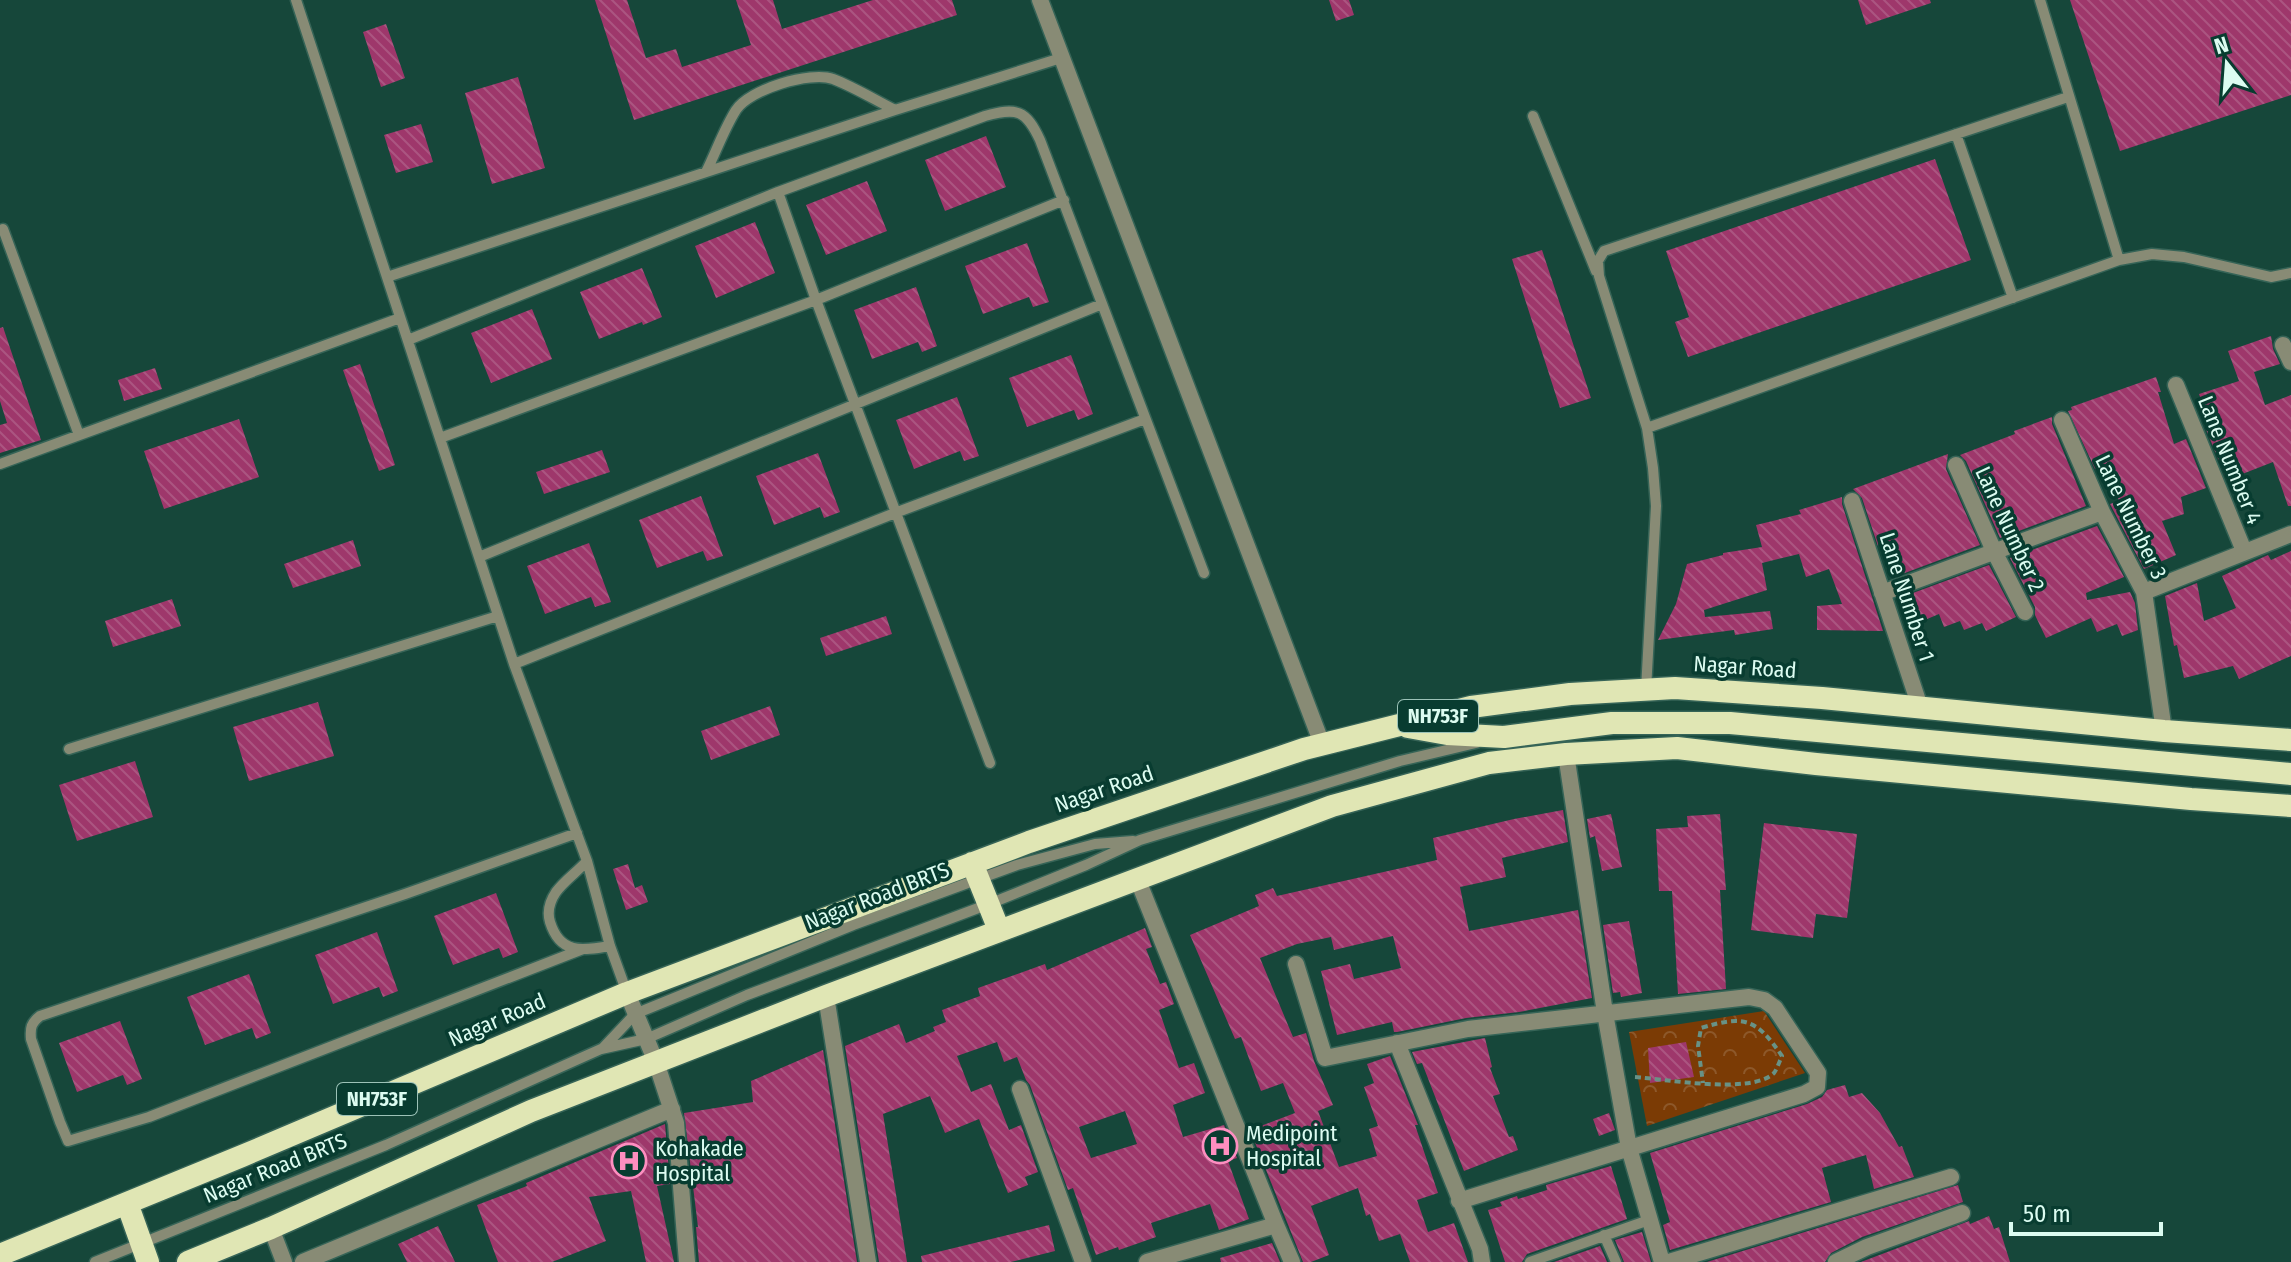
<svg xmlns="http://www.w3.org/2000/svg" width="2291" height="1262" viewBox="0 0 2291 1262" font-family="'Fira Sans Condensed',sans-serif">
<style>
.park{fill:url(#park-crowns)}
.building{fill:url(#building-back-hatch);fill-rule:evenodd}
.lines{fill:none;stroke-linecap:round;stroke-linejoin:round}
.service-casing{stroke:#366457;stroke-width:13}
.minor-casing{stroke:#366457;stroke-width:19}
.tertiary-casing{stroke:#366457;stroke-width:19}
.trunk-casing{stroke:#366457;stroke-width:25}
.path{stroke:#689286;stroke-width:4;stroke-dasharray:6 4;stroke-linecap:butt}
.service{stroke:#888b75;stroke-width:10}
.minor{stroke:#888b75;stroke-width:16}
.tertiary{stroke:#888b75;stroke-width:16}
.trunk{stroke:#e0e6b4;stroke-width:22}
.labels{text-anchor:middle;dominant-baseline:central;stroke-width:7;stroke-linejoin:round;paint-order:stroke}
.shield{fill:#083c30;stroke:#9cc2b7;stroke-width:2}
.shield-label{font-size:20px;font-weight:bold;fill:#dcfcf1}
.street-label{font-size:22px;fill:#dcfcf1;stroke:#083c30}
.poi-label{font-size:22px;fill:#dcfcf1;stroke:#083c30;text-anchor:start}
</style>
<defs>
<pattern id="park-crowns" width="20" height="18" patternUnits="userSpaceOnUse" patternTransform="scale(2)"><rect width="20" height="18" fill="#7b3b05"/><path d="M2 6a3 3 0 1 1 6 0M12 15a3 3 0 1 1 6 0" fill="none" stroke="#8d582a"/></pattern>
<pattern id="building-back-hatch" width="6" height="6" patternUnits="userSpaceOnUse" patternTransform="scale(2)"><rect width="6" height="6" fill="#9e376b"/><path d="M-1 5l2 2M0 0l6 6M5-1l2 2" fill="none" stroke="#ab5581"/></pattern>
</defs>
<rect width="100%" height="100%" fill="#16473a"/>
<!-- park -->
<path class="park" d="M1764 1011 1805 1073 1647 1126 1629 1032Z"/>
<!-- building -->
<path class="building" d="M595 0H627L646 58 676 49 682 67 751 45 736 0H773L782 29 873 0H952L957 15 634 120Z
M1329 0H1349L1354 15 1336 21Z
M1858 0H1930L1931 3 1866 25Z
M2070 0H2291V95L2120 151Z
M386 24 405 78 381 87 363 32Z
M518 77 545 168 492 184 465 93Z
M421 124 433 162 396 173 384 135Z
M986 136 1006 187 945 211 925 160Z
M1935 159 1971 260 1688 357 1675 322 1689 317 1666 251Z
M867 181 887 231 826 255 806 205Z
M755 222 775 273 716 298 695 246Z
M1027 243 1049 302 1033 307 1029 297 983 314 965 266Z
M1542 250 1591 398 1560 408 1512 259Z
M642 268 662 317 643 325 642 322 599 339 580 292Z
M916 287 937 346 922 352 918 342 872 359 854 310Z
M532 309 552 359 491 383 471 333Z
M3 327 41 440 0 453V425L7 423 0 401V328Z
M2271 336 2273 349 2280 364 2254 372 2265 405 2291 395V506H2288L2273 462 2227 480 2207 432 2206 426 2210 424 2199 394 2239 381 2228 351Z
M1071 355 1093 414 1078 420 1074 410 1027 427 1009 378Z
M360 364 395 465 379 471 343 370Z
M155 368 162 389 124 401 118 380Z
M2156 377 2161 392H2158L2174 444 2186 439 2206 488 2181 497 2184 514 2162 521 2176 555 2144 569 2110 504 2119 501 2107 465 2095 469 2068 411 2072 410 2071 407Z
M957 397 979 456 964 461 960 451 914 469 896 420Z
M2052 417V424L2086 506 2000 538 1966 461 1960 455 2015 434 2014 431Z
M239 419 259 477 164 509 144 451Z
M602 450 610 472 544 494 536 472Z
M818 453 840 512 824 518 820 507 774 525 756 476Z
M1948 454 1946 469 1980 545 1894 577 1878 537V546L1862 498 1853 489Z
M701 496 723 556 707 561 703 551 657 568 639 520Z
M1842 497V504L1883 631 1817 630V606L1842 604 1829 569 1806 577 1799 554 1762 563 1767 590 1704 610 1705 617 1770 611 1773 629 1735 635 1734 630 1658 640 1676 604 1687 564 1723 555V553L1762 547 1756 525 1801 514 1799 510Z
M2097 526 2124 577 2086 593 2087 600 2130 592 2135 603 2138 630 2122 636 2117 624 2097 632 2091 618 2046 638 2035 615V607L2010 558Z
M353 540 361 566 293 588 284 564Z
M589 543 611 602 595 607 591 597 545 614 527 566Z
M2291 551V656L2239 679 2233 666 2184 678 2177 645 2174 646 2165 596 2197 583 2204 621 2236 608 2222 576 2268 555 2271 560Z
M1989 565 2016 617 1986 631 1982 623 1964 630 1960 621 1944 627 1939 614 1913 625 1902 597Z
M172 599 181 626 113 647 105 621Z
M886 616 892 634 826 656 820 638Z
M318 702 334 756 249 781 233 727Z
M770 706 780 735 711 760 701 731Z
M135 761 153 817 77 841 59 785Z
M1563 810 1568 842 1502 858 1506 877 1460 887 1469 931 1578 910 1592 998 1519 1012 1466 1018 1397 1032H1394L1392 1022 1337 1035 1321 971 1350 964 1354 979 1401 968 1393 936 1334 950 1331 937 1297 944 1260 958 1293 1037 1306 1033 1314 1061 1333 1105 1318 1111 1339 1167 1377 1156 1369 1129 1378 1126 1364 1087 1374 1083 1367 1064 1390 1056 1416 1120 1418 1125H1415L1438 1193 1417 1200 1428 1232 1454 1223 1468 1262H1410L1400 1234 1379 1241 1370 1214 1366 1216 1358 1188 1311 1206 1329 1255 1311 1262H1303L1250 1130 1295 1113 1283 1083 1261 1091 1241 1037 1235 1039 1190 935 1259 906 1255 895 1273 888 1277 896 1437 860 1433 838 1514 819Z
M1611 814 1622 867 1602 871 1595 836 1590 838 1587 819Z
M1720 814 1726 890H1720L1726 989 1678 994 1672 891H1659L1656 829 1688 827 1687 816Z
M1764 823 1857 834 1847 918 1816 914 1813 938 1751 930Z
M628 864 635 888 642 885 648 902 626 910 613 869Z
M496 893 518 952 503 958 499 948 453 965 434 916Z
M1629 921 1642 993 1621 997 1620 992 1613 993 1603 925Z
M1145 928 1152 947 1146 949 1160 984 1166 982 1174 1004 1159 1010 1179 1068 1194 1063 1205 1093 1173 1105 1183 1137 1224 1125 1237 1158 1228 1161 1249 1219 1219 1230 1210 1204 1151 1223 1156 1237 1119 1250 1118 1247 1096 1255 1073 1188 1068 1190 1030 1085 1026 1080 1017 1057 1004 1062 997 1042 957 1056 971 1092 991 1084 1009 1130 1021 1125 1038 1172 1025 1177 1028 1185 1008 1193 979 1119 945 1133 930 1096 883 1114 907 1262H879L845 1046 899 1024 906 1043 935 1031 933 1027 946 1022 942 1010 980 996 978 988 1045 964 1047 970ZM1125 1111 1137 1144 1091 1158 1079 1127Z
M377 932 398 991 383 997 379 987 333 1004 315 955Z
M249 974 271 1033 256 1039 252 1028 205 1045 187 997Z
M120 1021 142 1079 127 1085 123 1075 77 1092 59 1043Z
M1485 1038 1492 1067 1490 1068 1500 1094 1493 1096 1509 1137 1513 1136 1518 1150 1464 1171 1422 1063 1417 1064 1412 1052Z
M1686 1042 1694 1077 1650 1083 1648 1048Z
M823 1050 857 1262H699L696 1227H698L684 1113 753 1102 751 1081Z
M1845 1085 1849 1097 1862 1093 1880 1113 1899 1147 1902 1146 1914 1177 1874 1189 1866 1155 1822 1168 1831 1202 1670 1250 1663 1225 1670 1222 1650 1153 1807 1104 1822 1097 1827 1090Z
M1609 1113 1615 1130 1599 1136 1593 1119Z
M665 1124 670 1184 657 1186 674 1262H646L631 1191 589 1197 606 1241 552 1262H498L477 1205 527 1186 526 1183Z
M1611 1166 1627 1219 1527 1254 1522 1262H1505L1488 1210 1502 1206 1500 1202 1517 1196 1518 1199 1547 1190 1546 1185Z
M1958 1185 1963 1202 1862 1237 1831 1253 1825 1262H1707Z
M1989 1216 1994 1229 1999 1227 2010 1262H1861L1969 1221 1970 1224Z
M1049 1225 1055 1251 1011 1262H922L921 1256Z
M438 1226 455 1262H407L398 1244Z
M1642 1232 1651 1262H1624L1615 1240Z
M1272 1243 1280 1262H1221L1220 1258Z
M1600 1246 1607 1262H1554Z"/>
<g class="lines">
<!-- service casing -->
<g class="service-casing">
<path id="service" d="M296 0 514 664 587 861 610 946 627 993
M1533 116 1596 271
M1956 134 2013 298
M706 172C716 152 724 129 736 110 750 89 810 71 833 79 854 87 875 100 895 110
M778 192 816 300 990 763
M3 229 79 435
M2119 260 2152 254 2184 257 2271 277 2291 273
M387 277 895 110 1061 58
M408 340 778 192 985 116C1017 107 1026 110 1040 140L1204 573
M1647 428 1599 276 1598 261 1604 251 2068 97
M440 438 816 300 1064 200
M0 464 400 318
M479 557 1102 304
M514 664 895 513 1145 419
M1646 690 1656 506 1653 468 1647 428 2119 260 2040 0
M69 749 498 616
M577 833 405 894 40 1016C31 1023 30 1028 31 1039L60 1122 68 1141 149 1117 583 949
M587 861C578 871 564 881 556 892 550 901 547 912 550 922 560 954 581 951 610 946
M603 1048 635 1014 853 925 1017 865 1095 844 1133 841
M1604 1235 1616 1262
M95 1262 386 1145 601 1049 646 1039 747 995 989 904 1086 865 1140 840 1400 761 1476 743
M1530 1262 1649 1220"/>
</g>
<!-- minor casing -->
<g class="minor-casing">
<path id="minor" d="M1040 0 1322 744
M2283 345 2291 362
M2176 385 2244 551
M2062 420 2102 512 2144 592 2164 731
M1956 465 1994 551 2025 612
M1852 501 1920 707
M2144 592 2291 534
M1882 593 2102 512
M1566 754 1605 1013 1629 1148 1662 1262
M1137 878 1276 1225 1292 1262
M1296 964 1325 1058 1468 1029 1749 997 1764 1000 1775 1008 1818 1073 1817 1087 1804 1094 1459 1201
M627 993 656 1062 676 1123 687 1262
M826 996 868 1262
M1397 1043 1480 1249 1482 1262
M1020 1089 1083 1262
M303 1262 672 1109
M1147 1262 1276 1225
M1669 1262 1951 1177
M1836 1262 1867 1247 1962 1213"/>
</g>
<!-- tertiary casing -->
<g class="tertiary-casing">
<path id="tertiary" d="M271 1228 284 1262"/>
</g>
<!-- trunk casing -->
<g class="trunk-casing">
<path id="trunk" d="M1408 727 1447 734 1504 737 1612 723H1730L2291 774
M972 863 999 930
M127 1203 148 1262
M0 1255 242 1156 627 993 1029 842 1304 749 1471 707 1570 694 1675 688 1822 698 2164 731 2291 740
M188 1262 271 1228 531 1111 826 996 1332 806 1489 763 1566 754 1677 748 1816 764 2191 799 2291 806"/>
</g>
<!-- path -->
<path class="path" d="M1635 1077C1665 1079 1752 1095 1774 1073 1777 1069 1780 1060 1782 1056 1756 1018 1744 1015 1701 1028L1698 1046 1703 1083"/>
<!-- service -->
<use href="#service" class="service"/>
<!-- minor -->
<use href="#minor" class="minor"/>
<!-- tertiary -->
<use href="#tertiary" class="tertiary"/>
<!-- trunk -->
<use href="#trunk" class="trunk"/>
</g>
<!-- icons -->
<defs>
<g id="hospital-ring" transform="scale(1.8)"><circle r="9.5" fill="#083c30" stroke="#fd8ec0" stroke-width="1.5"/><path d="M-5-5h3v3.5h4V-5h3V5h-3V1.5h-4V5h-3Z" fill="#fd8ec0"/></g>
</defs>
<g fill-rule="evenodd">
<use href="#hospital-ring" x="1220" y="1146"/>
<use href="#hospital-ring" x="629" y="1161"/>
</g>
<g class="labels">
<!-- shield labels -->
<g class="shield">
<rect x="1398" y="700" width="80" height="32" rx="6"/>
<rect x="337" y="1083" width="80" height="32" rx="6"/>
</g>
<g class="shield-label">
<text x="1438" y="716">NH753F</text>
<text x="377" y="1099">NH753F</text>
</g>
<!-- street labels -->
<g class="street-label">
<text transform="translate(2230 460) rotate(68)">Lane Number 4</text>
<text transform="translate(2131 517) rotate(64)">Lane Number 3</text>
<text transform="translate(2010 529) rotate(65)">Lane Number 2</text>
<text transform="translate(1907 597) rotate(72)">Lane Number 1</text>
<text transform="translate(1745 667) rotate(4)">Nagar Road</text>
<text transform="translate(1104 789) rotate(-19)">Nagar Road</text>
<text transform="translate(877 896) rotate(-21)">Nagar Road BRTS</text>
<text transform="translate(497 1020) rotate(-23)">Nagar Road</text>
<text transform="translate(275 1168) rotate(-22)">Nagar Road BRTS</text>
</g>
<!-- poi labels -->
<g class="poi-label">
<text x="1246" y="1133">Medipoint<tspan x="1246" dy="25">Hospital</tspan></text>
<text x="655" y="1148">Kohakade<tspan x="655" dy="25">Hospital</tspan></text>
</g>
</g>
<!-- north arrow -->
<g transform="translate(2227 64) rotate(343)" stroke="#083c30" stroke-width="6" paint-order="stroke">
<path d="M0-6L14 30L0 20L-14 30Z" fill="#dcfcf1"/>
<text y="-12" font-size="22" font-weight="bold" text-anchor="middle" fill="#dcfcf1">N</text>
</g>
<!-- scale -->
<path d="M2011 1222v12h150v-12" fill="none" stroke="#dcfcf1" stroke-width="4"/>
<text x="2023" y="1222" font-size="24" fill="#dcfcf1" stroke="#083c30" stroke-width="6" paint-order="stroke">50 m</text>
</svg>
